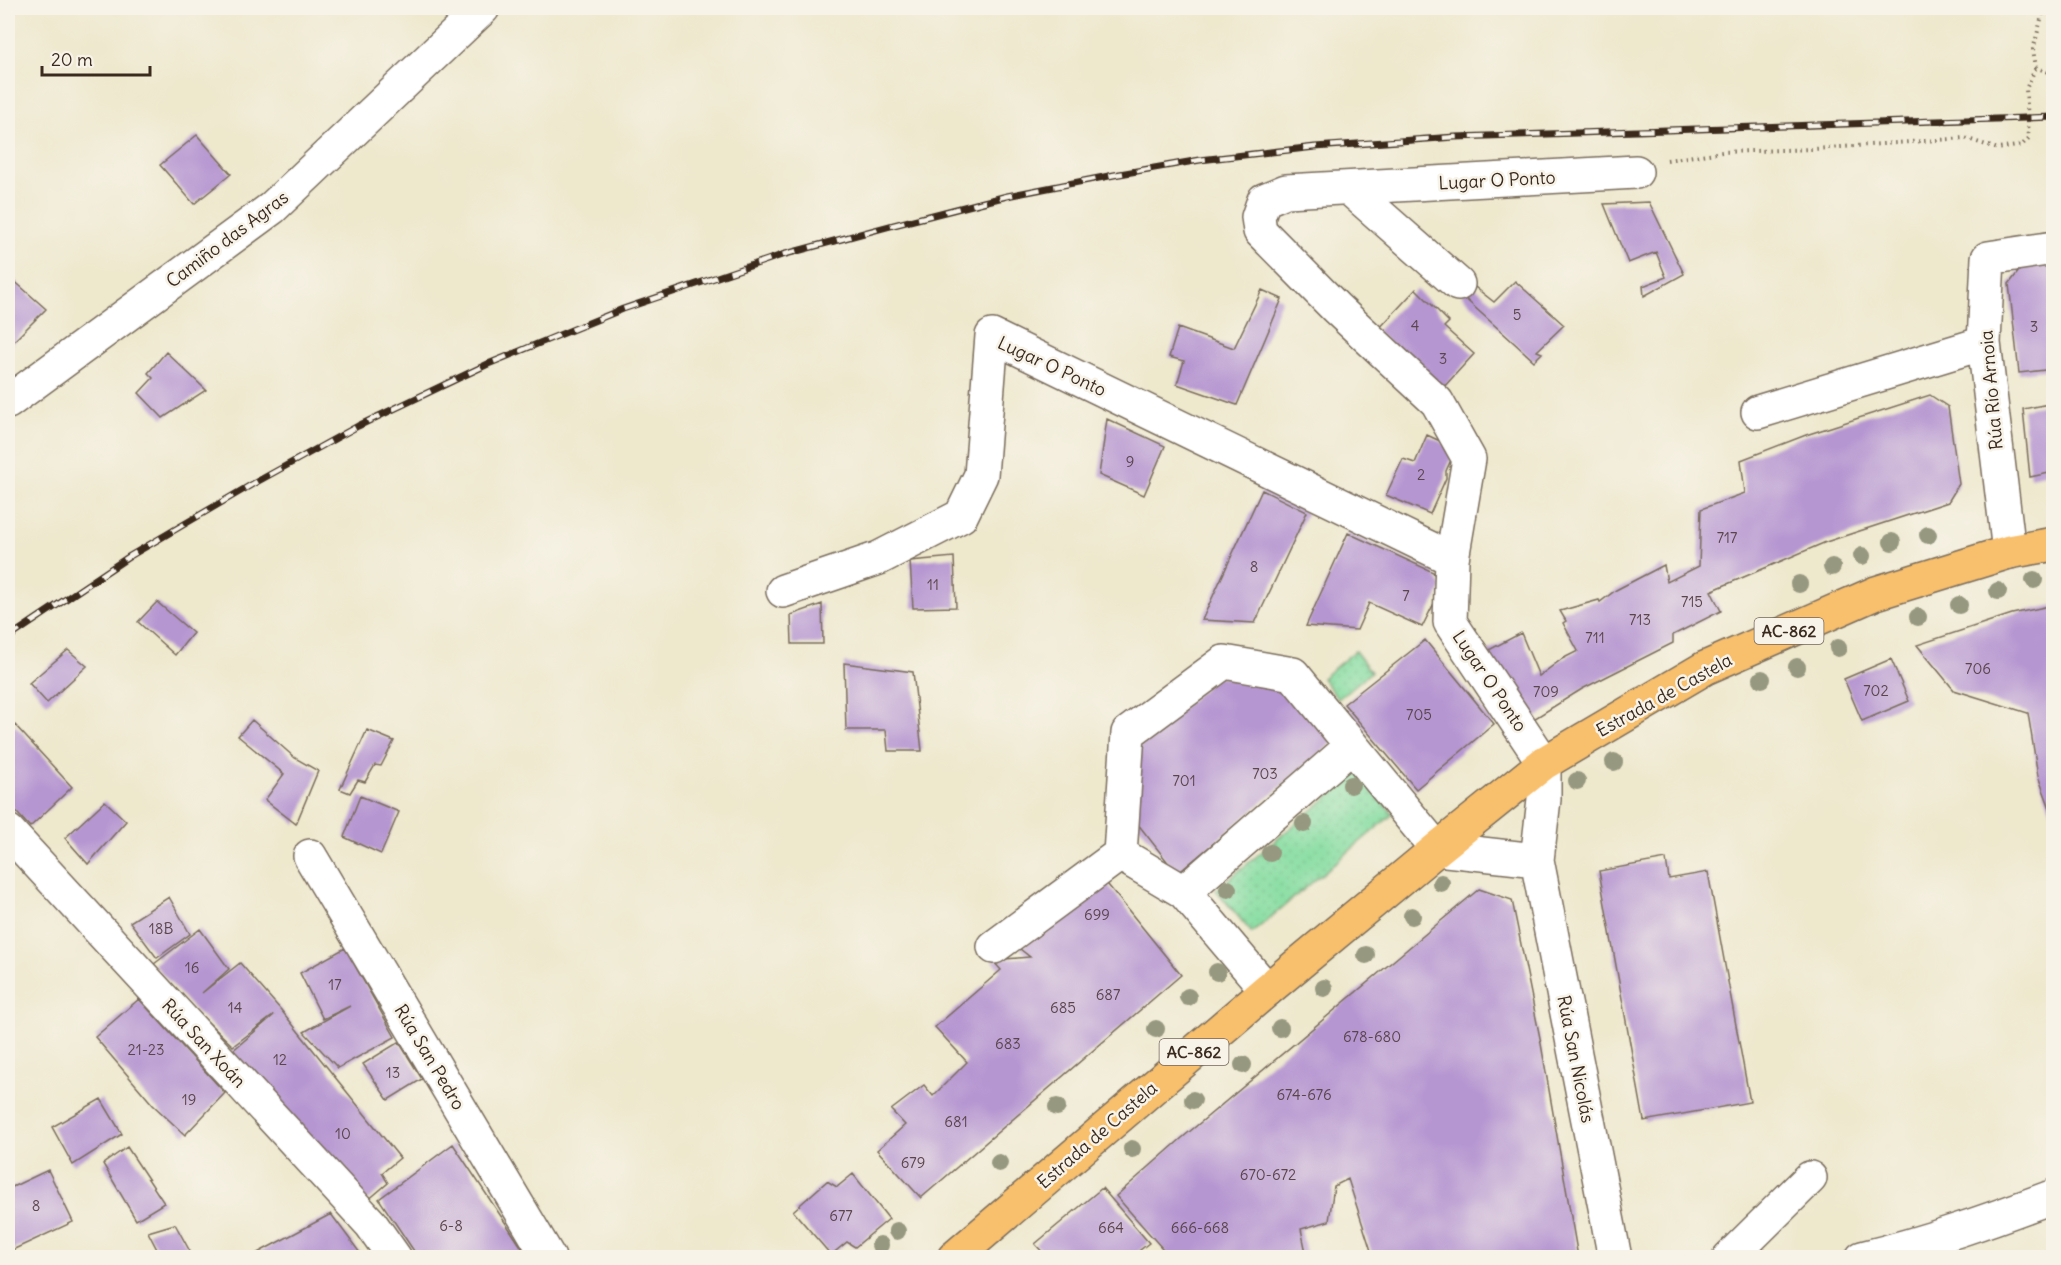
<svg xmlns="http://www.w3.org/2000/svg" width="2061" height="1265" viewBox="0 0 2061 1265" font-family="Delius,sans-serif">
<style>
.green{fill:url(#green-dots);stroke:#608460;stroke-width:1.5}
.building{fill:#b696d1}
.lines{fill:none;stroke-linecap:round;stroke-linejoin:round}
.minor-casing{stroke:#7a6c5b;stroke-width:36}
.major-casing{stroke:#7a6c5b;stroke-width:36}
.path{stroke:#7a6c5b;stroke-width:4;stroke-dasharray:1.5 4.5;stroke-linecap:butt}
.minor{stroke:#fff;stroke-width:33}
.major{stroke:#f8bf6c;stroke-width:33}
.rail-casing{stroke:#3b2a1e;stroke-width:7}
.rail{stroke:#f7f3e8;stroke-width:4.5;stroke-dasharray:14;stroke-linecap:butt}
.tree{fill:#96987f}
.labels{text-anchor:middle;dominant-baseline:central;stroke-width:5;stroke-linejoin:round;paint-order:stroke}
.number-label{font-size:15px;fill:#5a454b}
.shield{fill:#f7f3e8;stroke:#73665b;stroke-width:1.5}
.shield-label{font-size:16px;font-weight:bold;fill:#3b2a1e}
.street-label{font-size:18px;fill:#3b2a1e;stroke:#f7f3e8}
</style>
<defs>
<pattern id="green-dots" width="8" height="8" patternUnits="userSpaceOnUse" patternTransform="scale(1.5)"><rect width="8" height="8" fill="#85dda1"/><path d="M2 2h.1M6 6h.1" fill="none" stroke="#74be8a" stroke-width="1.8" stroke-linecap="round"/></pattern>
</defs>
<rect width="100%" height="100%" fill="#f7f3e8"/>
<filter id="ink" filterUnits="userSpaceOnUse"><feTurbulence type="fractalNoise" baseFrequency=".0167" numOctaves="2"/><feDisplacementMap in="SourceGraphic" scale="12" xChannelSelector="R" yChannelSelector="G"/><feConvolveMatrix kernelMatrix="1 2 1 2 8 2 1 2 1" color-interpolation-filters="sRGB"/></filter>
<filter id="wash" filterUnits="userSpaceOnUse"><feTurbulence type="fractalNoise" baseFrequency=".008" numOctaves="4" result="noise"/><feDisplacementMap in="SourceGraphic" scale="24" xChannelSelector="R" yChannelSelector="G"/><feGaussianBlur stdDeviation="1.35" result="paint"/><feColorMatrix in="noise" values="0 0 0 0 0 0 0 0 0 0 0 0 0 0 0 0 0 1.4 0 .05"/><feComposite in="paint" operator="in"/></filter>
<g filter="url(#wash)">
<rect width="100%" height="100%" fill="#eee8cd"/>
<!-- green -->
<path class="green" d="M1355 651 1371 672 1338 699 1322 678Z
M1358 772 1393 814 1252 933 1216 890Z"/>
<g id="blocks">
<!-- building -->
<path class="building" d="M197 135 231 174 194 204 160 165Z
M1649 202 1684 274 1644 296 1643 286 1666 277 1656 252 1628 263 1604 204Z
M2054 263V369L2019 373 2009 284 2022 267Z
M11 278 46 309 9 346 8 282Z
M1515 281 1564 325 1537 351 1542 353 1534 361 1461 295 1471 284 1494 302Z
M1416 289 1449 322 1444 327 1474 354 1442 389 1376 332Z
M1262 290 1282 299 1237 405 1177 384 1184 361 1169 357 1178 328 1234 348Z
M166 352 206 390 163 418 139 393 153 378 148 373Z
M1930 395 1948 407 1959 484 1948 502 1826 542 1711 591 1721 611 1673 635V643L1582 689 1529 722 1487 651 1521 633 1539 676 1562 659 1578 651 1563 623 1566 621 1560 611 1599 600 1600 602 1616 590 1664 565 1667 582 1699 566 1701 509 1745 493 1741 460 1806 435Z
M2054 403V472L2030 477 2023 409Z
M1107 419 1165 446 1144 495 1099 475Z
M1427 435 1442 442 1454 453 1446 471V478L1430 514 1386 495 1403 459 1415 463Z
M1262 490 1307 512 1255 623 1202 620Z
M1348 533 1433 572 1442 587 1422 627 1369 603 1357 630 1306 626Z
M954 557 956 607 913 608 910 561Z
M157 602 193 633 175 655 138 622Z
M822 604 823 644H792L791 615Z
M2054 605V816H2053L2038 776 2028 713 1954 690 1917 645 2012 614Z
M1425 640 1494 724 1416 789 1344 704Z
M68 650 87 666 47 703 29 683Z
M1891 659 1909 701 1862 721 1844 679Z
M844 663 913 672 922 751H888L886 730H846Z
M1217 677 1281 680 1336 740 1177 874 1130 814 1132 753Z
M252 720 295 758 318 771 296 824 265 800 284 774 238 736Z
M15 725 72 787 30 827 8 803V732Z
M367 730 394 741 381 766 375 765 365 782 358 780 350 793 340 789Z
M360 796 399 812 381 854 344 837Z
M105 801 126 821 88 864 65 838Z
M1666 859 1669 879 1708 872 1750 1102 1644 1121 1599 871Z
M1104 880 1181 975 921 1198 877 1150 905 1125 891 1110 924 1085 933 1096 967 1062 935 1027 1001 970 992 960 1030 957 1020 949Z
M1479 889 1512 900 1540 1038 1578 1257H1373L1348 1179 1334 1186 1329 1221 1301 1229 1307 1257H1170L1116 1196 1182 1138Z
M169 897 190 934 157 958 130 922Z
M200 929 229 969 202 993 240 963 281 1010 400 1158 382 1173 388 1183 367 1201 231 1052 274 1015 233 1046 189 1004 154 964Z
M345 948 395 1037 338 1068 304 1032 350 1006 323 1019 300 973Z
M139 999 225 1093 185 1135 153 1105 95 1037Z
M399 1042 422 1079 388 1100 363 1064Z
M101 1099 122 1134 73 1165 52 1127Z
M453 1144 524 1251 529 1257H418L379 1199Z
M127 1147 164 1203 136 1220 103 1164Z
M48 1170 73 1222 8 1252V1189Z
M853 1174 889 1219 855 1247 847 1242 831 1255 793 1211 827 1181 837 1187Z
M1102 1188 1149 1243 1131 1257H1047L1035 1244Z
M331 1214 363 1257H250Z
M175 1224 193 1257H161L148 1232Z
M1963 1250 1965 1257H1942Z"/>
</g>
</g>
<g filter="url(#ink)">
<use href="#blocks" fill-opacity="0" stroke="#7a6c5b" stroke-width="1.5"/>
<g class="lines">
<!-- minor casing -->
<g class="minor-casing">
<path id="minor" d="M1349 188 1458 284
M8 402 272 208 483 8
M1758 412 1984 343
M2009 552 1984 343 1988 258 2054 248
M1452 559 1469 459 1437 402 1336 308 1260 231 1258 217 1264 200 1286 191 1636 172
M783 591 879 558 961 516 981 475 992 336 1452 559 1450 622 1544 763V799L1537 860 1615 1258
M8 831 371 1224 395 1258
M1120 854 1128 733 1224 662 1293 674 1352 746
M310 856 549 1258
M994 947 1120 854 1184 892
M1267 990 1184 892 1352 746 1437 849 1537 860
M1729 1258 1810 1178
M1862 1258C1928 1242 1990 1220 2054 1196"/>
</g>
<!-- major casing -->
<g class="major-casing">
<path id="major" d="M954 1258 1267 990 1437 849 1544 763 1705 668 1876 593 2009 552 2054 544"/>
</g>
<!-- path -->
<path class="path" d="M2044 8 2033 50 2036 67 2047 72H2054
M1667 160 1722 152 1814 149 1965 138 1998 149 2022 145 2029 138 2026 89 2036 67"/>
<!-- minor -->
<use href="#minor" class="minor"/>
<!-- major -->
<use href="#major" class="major"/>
<!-- rail casing -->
<g class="rail-casing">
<path id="rail" d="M8 638 130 556 251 485 358 426 488 364 623 309 782 255 890 226 1007 196 1114 175 1200 160 1315 147 1455 137 2054 117"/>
</g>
<!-- rail -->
<use href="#rail" class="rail"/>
</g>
<!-- trees -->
<g class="tree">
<circle cx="1928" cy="535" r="9"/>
<circle cx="1892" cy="542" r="9"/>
<circle cx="1862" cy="556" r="9"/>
<circle cx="1832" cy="567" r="9"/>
<circle cx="2034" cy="580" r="9"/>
<circle cx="1799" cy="584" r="9"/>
<circle cx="1998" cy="591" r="9"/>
<circle cx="1959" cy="605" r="9"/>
<circle cx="1918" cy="617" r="9"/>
<circle cx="1838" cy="648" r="9"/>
<circle cx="1797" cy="667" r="9"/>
<circle cx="1762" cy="679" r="9"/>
<circle cx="1614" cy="762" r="9"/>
<circle cx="1577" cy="781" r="9"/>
<circle cx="1351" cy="785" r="9"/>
<circle cx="1304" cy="824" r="9"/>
<circle cx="1270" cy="853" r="9"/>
<circle cx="1441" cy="883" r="9"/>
<circle cx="1228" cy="889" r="9"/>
<circle cx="1412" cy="916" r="9"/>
<circle cx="1366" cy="955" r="9"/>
<circle cx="1217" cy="972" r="9"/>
<circle cx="1324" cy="988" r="9"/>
<circle cx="1188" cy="997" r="9"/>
<circle cx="1280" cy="1028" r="9"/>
<circle cx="1156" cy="1029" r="9"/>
<circle cx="1243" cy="1065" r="9"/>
<circle cx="1193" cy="1100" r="9"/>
<circle cx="1057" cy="1107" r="9"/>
<circle cx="1132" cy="1149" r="9"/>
<circle cx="999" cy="1163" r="9"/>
<circle cx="897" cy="1231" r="9"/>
<circle cx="880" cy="1245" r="9"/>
</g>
</g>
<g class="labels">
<!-- number labels -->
<g class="number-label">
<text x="1517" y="314">5</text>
<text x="1415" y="325">4</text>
<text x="2034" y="326">3</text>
<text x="1443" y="358">3</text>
<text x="1130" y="461">9</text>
<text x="1421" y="474">2</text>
<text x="1727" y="537">717</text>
<text x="1254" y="566">8</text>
<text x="933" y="584">11</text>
<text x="1406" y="595">7</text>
<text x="1692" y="601">715</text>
<text x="1640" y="619">713</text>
<text x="1595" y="637">711</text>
<text x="1978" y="668">706</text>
<text x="1876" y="690">702</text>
<text x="1546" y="691">709</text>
<text x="1419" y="714">705</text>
<text x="1265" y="773">703</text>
<text x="1184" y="780">701</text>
<text x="1097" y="914">699</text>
<text x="161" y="928">18B</text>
<text x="192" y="967">16</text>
<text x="335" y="984">17</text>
<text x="1108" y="994">687</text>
<text x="235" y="1007">14</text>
<text x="1063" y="1007">685</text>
<text x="1372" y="1036">678-680</text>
<text x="1008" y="1043">683</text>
<text x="146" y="1049">21-23</text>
<text x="280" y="1059">12</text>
<text x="393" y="1072">13</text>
<text x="1304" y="1094">674-676</text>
<text x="189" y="1099">19</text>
<text x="956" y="1121">681</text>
<text x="343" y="1133">10</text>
<text x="913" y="1162">679</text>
<text x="1268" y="1174">670-672</text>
<text x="36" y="1205">8</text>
<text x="841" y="1215">677</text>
<text x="451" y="1225">6-8</text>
<text x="1111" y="1227">664</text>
<text x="1200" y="1227">666-668</text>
</g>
<!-- shield labels -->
<g class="shield">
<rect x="1754.5" y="618" width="69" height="26" rx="4.5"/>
<rect x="1159.5" y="1039" width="69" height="26" rx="4.5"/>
</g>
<g class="shield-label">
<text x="1789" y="631">AC-862</text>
<text x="1194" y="1052">AC-862</text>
</g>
<!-- street labels -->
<g class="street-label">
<text transform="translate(1497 180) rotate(-3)">Lugar O Ponto</text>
<text transform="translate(227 239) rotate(-37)">Camiño das Agras</text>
<text transform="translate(1052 366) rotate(25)">Lugar O Ponto</text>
<text transform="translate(1991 390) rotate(-95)">Rúa Río Arnoia</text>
<text transform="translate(1490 681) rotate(56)">Lugar O Ponto</text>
<text transform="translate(1664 695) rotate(-29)">Estrada de Castela</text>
<text transform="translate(204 1043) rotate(47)">Rúa San Xoán</text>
<text transform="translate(430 1057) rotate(59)">Rúa San Pedro</text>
<text transform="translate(1576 1059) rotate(79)">Rúa San Nicolás</text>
<text transform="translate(1097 1135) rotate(-41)">Estrada de Castela</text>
</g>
</g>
<!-- margin -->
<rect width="2061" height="1265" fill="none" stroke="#f7f3e8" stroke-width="30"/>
<!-- scale -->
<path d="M42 66v9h108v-9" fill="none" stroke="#3b2a1e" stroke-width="3"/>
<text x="51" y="66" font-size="18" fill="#3b2a1e" stroke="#f7f3e8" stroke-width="4.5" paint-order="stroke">20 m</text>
</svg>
